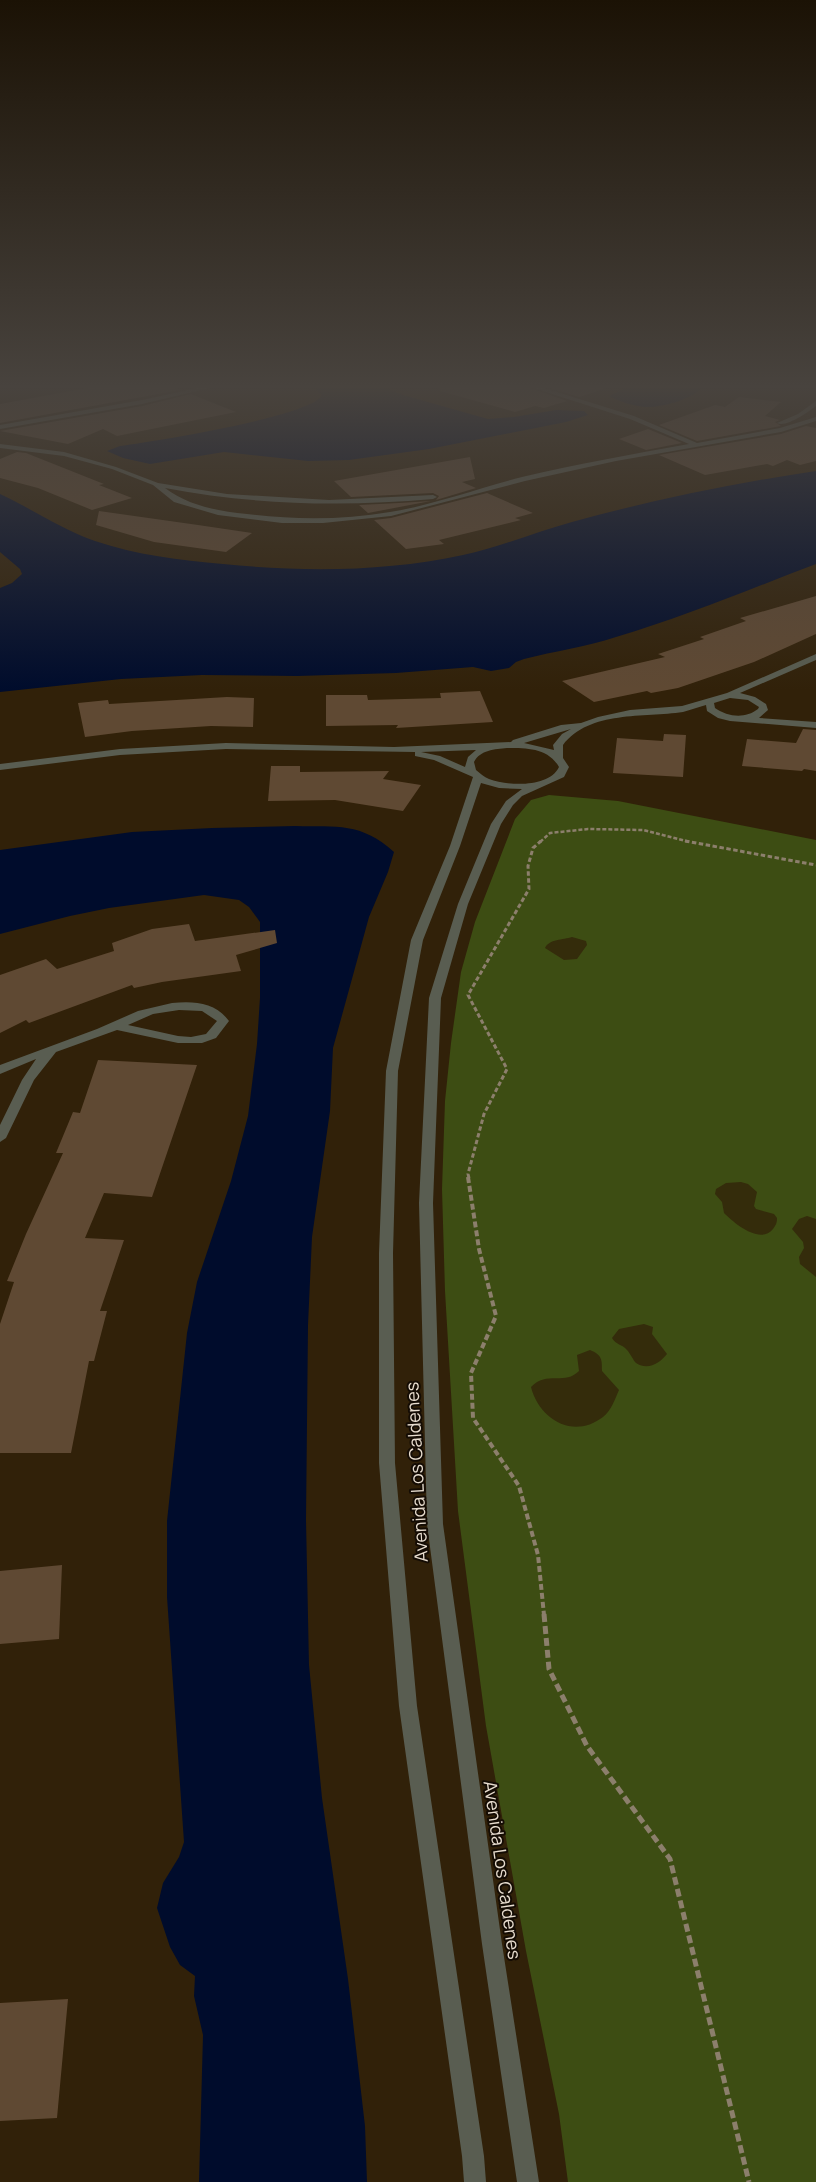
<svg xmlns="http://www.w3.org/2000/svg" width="816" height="2182" viewBox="0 0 816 2182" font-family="Manrope,sans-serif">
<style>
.green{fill:#3d4d13}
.sand{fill:#342c0b}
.water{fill:#000c2c}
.building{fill:#5f4933}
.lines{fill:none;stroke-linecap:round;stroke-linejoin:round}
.path-far3{stroke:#8c7f6c;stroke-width:2.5;stroke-dasharray:4 2;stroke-linecap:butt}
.path-far2{stroke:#8c7f6c;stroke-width:3;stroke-dasharray:4.5 2.5;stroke-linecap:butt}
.path-far1{stroke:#8c7f6c;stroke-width:4;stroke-dasharray:6 3;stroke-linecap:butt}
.path{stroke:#8c7f6c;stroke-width:5;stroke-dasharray:8 4;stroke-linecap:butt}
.minor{fill:#595d51;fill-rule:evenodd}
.labels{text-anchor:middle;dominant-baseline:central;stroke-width:4;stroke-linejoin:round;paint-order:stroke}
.near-street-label{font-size:18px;fill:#e8ddcf;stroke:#140c04}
</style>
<rect width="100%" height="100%" fill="#312109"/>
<!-- green -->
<path class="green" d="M549 795 618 801 816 840V2182H568L559 2114 526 1951 486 1726 458 1511 445 1291 442 1189 445 1101 451 1043 461 972 475 922 515 819 531 800Z"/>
<!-- sand -->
<path class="sand" d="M572 937 586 941 587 945 577 959 564 960 545 948C549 939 563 940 572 937Z
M741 1182 748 1184 757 1192 754 1206 756 1209 774 1214 777 1218C777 1223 776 1225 773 1229 760 1245 734 1223 724 1213L722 1202 715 1194 716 1189 726 1183Z
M807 1216 816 1219V1277L800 1264 799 1257 804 1248 803 1242 792 1229 799 1219Z
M644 1324 653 1327 652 1334 667 1354C660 1363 648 1371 636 1363 633 1360 630 1353 627 1350 622 1344 616 1345 612 1338L619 1329Z
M590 1350C602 1355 602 1359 602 1371L619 1390C615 1399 611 1411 603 1417 573 1440 539 1419 531 1387 547 1370 564 1386 579 1371L577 1355Z"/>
<!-- water -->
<path class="water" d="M310 384H376L403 395 488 419 514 417 556 410 584 411 588 415 566 422 429 449 349 460 308 461 224 452 150 464 123 458 107 451 120 446C156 441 301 418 321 397V394Z
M635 384H704C696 399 663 407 647 407 636 407 618 401 609 396Z
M816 471V564C750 589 684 617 616 637 586 647 555 651 524 659L516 662 509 668 491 671 473 667 396 673 297 676 202 675 121 679 0 692V588L12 583 22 574 20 569 0 552V494C32 509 61 529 95 541 136 555 180 560 223 564 302 572 385 572 463 555 500 547 536 532 572 522 652 500 734 483 816 471Z
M295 826C337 827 361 822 394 852L388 872 369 917 333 1048 330 1111 312 1237 308 1325 306 1520 309 1665 322 1798 348 1979 365 2126 367 2182H199L203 2035 194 1996 195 1976 180 1965 170 1947 157 1908 163 1883 179 1857 184 1842 167 1597V1521L187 1333 197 1282 231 1181 248 1116 257 1044 260 998V922L249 907 239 900 204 895 109 908 70 916 0 934V850L132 832 212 828Z"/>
<!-- building -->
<path class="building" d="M109 384H166L180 390 0 423V404Z
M441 384H519L567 401 544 408 535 406 515 412 440 391Z
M537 384H603L604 389 579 397Z
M191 394 236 412 117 436 103 429 68 444 0 431 142 406Z
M739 397 781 402 765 416 780 420 775 422 781 426 697 441 659 425 715 405 725 407Z
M806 426 816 428V461L800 465 787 460 773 466 767 464 705 475 659 455 781 434Z
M648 429 682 443 646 450 619 439Z
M17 452 26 453 104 484 99 485 132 498 92 510 38 488 0 478V459Z
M470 457 475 479 462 482 476 488 436 500 439 496 433 493 351 497 334 481Z
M487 493 533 513 515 518 521 520 439 540 444 544 406 549 374 520 391 518Z
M431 501 368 513 359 505 399 503Z
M99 511 198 525 252 533 226 552 154 542 96 525Z
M816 596V634L754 662 678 688 651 693 647 691 594 702 562 681 665 657 658 654 704 639 700 637 746 621 740 618Z
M480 691 493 722 396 728 398 725 326 726V695H367L368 700 441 698 440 693Z
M227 697 254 698 253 727 211 726 132 731 85 737 78 703 108 700 109 704Z
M803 729 816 730V771L804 769 802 771 742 766 747 739 796 743Z
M664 734 686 735 683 777 613 773 617 738 663 741Z
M271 766H300V772L389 771 383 779 421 785 403 811 335 800 268 801Z
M189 924 195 941 275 930 277 943 236 955 241 971 162 982 134 988 132 985 29 1023 26 1020 0 1033V975L46 959 57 969 114 951 112 943 152 929Z
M98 1060 197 1065 152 1197 104 1193 85 1238 124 1240 100 1311H107L94 1361H89L71 1453H0V1324L14 1282 7 1281 26 1234 63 1153H56L73 1112 80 1113Z
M62 1565 59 1639 0 1644V1571Z
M68 1999 57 2118 0 2121V2003Z"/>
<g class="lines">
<!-- path-far3 -->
<path class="path-far3" d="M540 842 550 833 588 829 643 830 690 842"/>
<!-- path-far2 -->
<path class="path-far2" d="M685 841 816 865
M469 1178 468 1174 484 1114 507 1069 468 995 529 889 528 866 533 848 541 841"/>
<!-- path-far1 -->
<path class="path-far1" d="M468 1177 479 1249 496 1316 471 1373 473 1418 519 1486 538 1555 544 1615"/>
<!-- path -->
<path class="path" d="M544 1614 549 1669 587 1746 670 1859 749 2182"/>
<!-- minor -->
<path class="minor" d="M216 384H227L142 404 0 429V425L142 400Z
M521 384H531L634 416 697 443 780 428 816 417V421L781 432 616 461 525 481 391 516 323 523H282L218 515 174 502 153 485 112 469 64 456 0 448V444L64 452 116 467 158 483 227 494 329 500 433 495 437 497 433 499C343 507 255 505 165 488 189 506 218 511 247 514 295 520 343 520 390 512 433 505 479 488 522 477 577 464 633 454 689 444L630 419Z
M816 401V406C808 412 786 428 777 423L798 414Z
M816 654V660L740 693 755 697 766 704 768 710 759 718 816 722V728L730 721 718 718 707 711 706 705C698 707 691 710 683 712 644 718 590 710 563 745V758L569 767 564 777 522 796 513 805 501 824 468 904 441 998 433 1203 443 1524 502 1944 539 2182H517L482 1944 427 1524 419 1203 429 998 458 904 491 824 506 801 522 789 499 788 481 783 460 846 423 940 398 1071 393 1253 395 1463 417 1706 484 2156 486 2182H464L462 2156 399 1706 379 1463V1253L386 1071 411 940 450 846 473 777 434 760 415 756V752L226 749 120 755 0 770V764L120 749 226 743 394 747 511 742 513 740 561 725 581 723 598 717 630 710 682 706 727 693ZM730 698 748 700 759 707 758 709C745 719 728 717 715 708L714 703ZM571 729 562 734 553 745 554 750 524 743ZM507 748C527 748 548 748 559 767 549 788 508 786 489 779 484 777 480 773 476 770L474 762C480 750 495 749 507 748ZM476 750 468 757 465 767 440 756 421 752Z
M172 1003C194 1001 215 1002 229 1021L216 1038 202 1043H178L117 1030 56 1052 34 1080 6 1138 0 1142V1125L22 1080 36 1059 0 1074V1065L97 1029 138 1011ZM179 1010 202 1011 217 1021 206 1034 191 1037 178 1036 128 1025 153 1014Z"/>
</g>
<!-- sky -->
<linearGradient id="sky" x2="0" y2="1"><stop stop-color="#1b1205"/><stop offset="0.56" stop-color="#48433e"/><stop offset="1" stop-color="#48433e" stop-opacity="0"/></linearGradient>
<rect width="816" height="690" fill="url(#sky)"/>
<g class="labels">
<!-- near-street labels -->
<g class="near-street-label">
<text transform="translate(416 1472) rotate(-93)">Avenida Los Caldenes</text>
<text transform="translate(503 1870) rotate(82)">Avenida Los Caldenes</text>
</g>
</g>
</svg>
